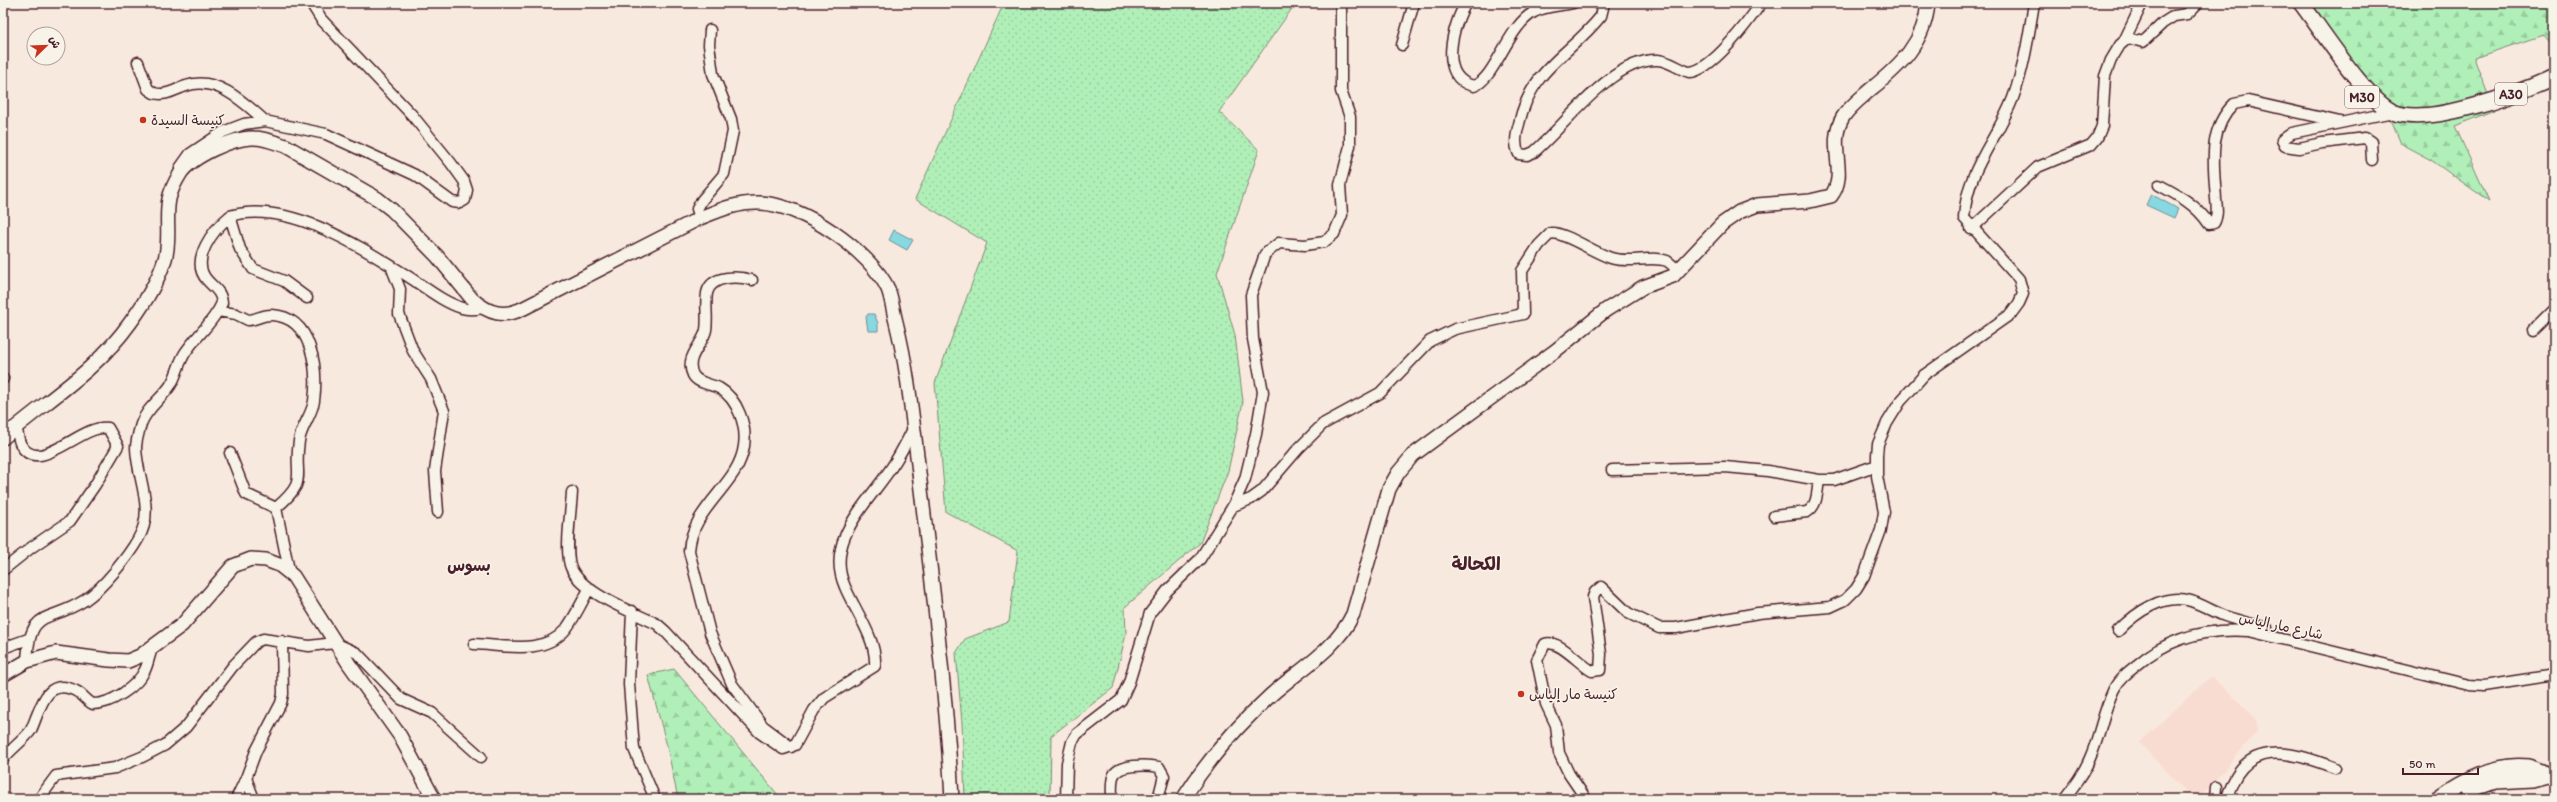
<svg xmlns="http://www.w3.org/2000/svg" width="2557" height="802" viewBox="0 0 2557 802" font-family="Itim,'Playpen Sans Arabic',sans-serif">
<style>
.built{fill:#f9dcd1}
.grass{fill:url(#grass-dots);stroke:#7d8872}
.forest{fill:url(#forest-firs);stroke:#7d8872}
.water{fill:#87d8e0;stroke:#6f8e98}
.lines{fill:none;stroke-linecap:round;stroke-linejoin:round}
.minor-casing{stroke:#4a1f2b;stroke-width:13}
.major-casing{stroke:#4a1f2b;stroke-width:16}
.highway-casing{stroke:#4a1f2b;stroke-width:18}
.minor{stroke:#f7f3e8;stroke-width:10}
.major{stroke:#f7f3e8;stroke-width:13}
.highway{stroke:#f7f3e8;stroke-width:15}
.poi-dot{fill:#c8321e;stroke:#f7f3e8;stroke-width:1.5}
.labels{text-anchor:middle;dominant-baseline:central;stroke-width:3;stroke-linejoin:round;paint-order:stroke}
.shield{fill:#f7f3e8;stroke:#7e5f64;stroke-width:1}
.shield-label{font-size:13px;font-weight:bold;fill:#4a1f2b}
.poi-label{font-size:14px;fill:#4a1f2b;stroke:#f7f3e8;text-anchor:start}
.street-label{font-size:14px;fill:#4a1f2b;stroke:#f7f3e8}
.quarter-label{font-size:16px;font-weight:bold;fill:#4a1f2b;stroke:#f7f3e8}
.district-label{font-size:18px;font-weight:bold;fill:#4a1f2b;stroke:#f7f3e8}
</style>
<defs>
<pattern id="grass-dots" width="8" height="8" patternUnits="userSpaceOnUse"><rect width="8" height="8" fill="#b0f0b8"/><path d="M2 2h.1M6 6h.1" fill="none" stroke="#99cd9e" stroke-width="1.8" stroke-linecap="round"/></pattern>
<pattern id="forest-firs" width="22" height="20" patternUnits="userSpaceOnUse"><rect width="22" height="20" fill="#b0f0b8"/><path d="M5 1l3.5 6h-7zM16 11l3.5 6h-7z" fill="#99cd9e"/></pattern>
</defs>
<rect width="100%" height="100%" fill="#f8e9de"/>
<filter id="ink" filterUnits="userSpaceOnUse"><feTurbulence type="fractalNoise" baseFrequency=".025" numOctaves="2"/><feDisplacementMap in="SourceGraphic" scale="8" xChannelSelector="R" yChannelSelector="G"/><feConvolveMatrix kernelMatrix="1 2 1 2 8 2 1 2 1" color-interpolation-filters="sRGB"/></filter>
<g filter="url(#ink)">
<!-- built -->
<path class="built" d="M2211 676 2256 718 2258 731 2199 799H2193L2139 743Z"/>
<!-- grass -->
<path class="grass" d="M1004 3H1296L1219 112 1259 150 1217 273 1235 335 1243 402 1228 471 1200 543 1125 607 1126 634 1113 688 1051 736 1050 799H965L962 723 956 653 965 639 1009 622 1018 551 946 512 935 383 987 243 915 199Z"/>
<!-- forest -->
<path class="forest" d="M2301 3H2554V48L2543 35 2474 58 2494 110 2455 126 2489 201 2431 160 2401 144 2393 124Z
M674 669 778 795 788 799H678L667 746 648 675Z"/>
<!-- water -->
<path class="water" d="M2151 194 2178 209 2174 218 2146 205Z
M894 230 913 240 907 250 889 240Z
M868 314H874L878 323V331H868L866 317Z"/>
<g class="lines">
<!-- minor casing -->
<g class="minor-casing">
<path id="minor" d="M1466 3C1453 24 1437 79 1474 86 1496 78 1507 27 1534 12 1546 6 1561 6 1573 3
M1598 3 1603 8 1601 16C1569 56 1531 68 1519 124 1516 134 1514 145 1519 154L1527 155 1534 152C1567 124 1612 58 1658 60 1670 61 1678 69 1689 72 1711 72 1749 21 1761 3
M2124 41 2140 8
M1402 45 1414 3
M138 62 148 89 154 93C165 97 176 89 186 86 216 75 245 103 265 121
M2372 160 2371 142 2365 138 2322 143 2299 148 2285 146 2282 140 2292 133 2393 112
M180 168 190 154 223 132 244 124 265 121 326 134 415 175 452 202 460 203 465 200 467 190 464 181 451 163 412 115 321 19 311 3
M2159 185C2178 195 2197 205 2209 224L2214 223C2218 216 2217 207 2216 199 2214 165 2207 130 2234 104L2248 101 2340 122
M230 216C288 199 361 247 409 277 426 288 443 302 462 308 468 310 477 309 483 308
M700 218 697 209 702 200 724 174 733 131 731 119 713 74 709 45 710 30
M1971 229 2038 167 2091 145 2097 138 2102 126 2105 76 2111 60 2120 45 2128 38 2143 42 2163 23 2174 16 2187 14 2198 3
M391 266 400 289 399 314 413 351 431 379 444 411 435 471 438 512
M752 280C738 276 711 275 707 293 705 305 708 318 706 330 703 345 684 357 693 375 698 384 711 384 719 388 738 399 747 426 744 446 739 485 692 506 689 551L710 633 732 684 763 726 791 747
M218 311 236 314 248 320C256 320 263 314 272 315 313 317 318 370 314 401 312 415 301 427 299 441 293 478 310 479 276 508L289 570 292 574
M2533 330 2554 309
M3 379V378
M230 453 246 494 276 508
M1612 470 1725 467 1768 471 1819 480H1834L1877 465
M572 492C571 512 565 547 570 565 578 592 633 612 657 624L665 631 760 733 783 749 795 745 814 710 824 698 875 666C877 639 855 611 845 587 823 538 872 500 895 462 902 451 908 439 914 427
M1233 506 1251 499 1262 491 1298 449 1323 424 1380 393 1430 341 1455 329 1523 314 1522 271 1539 245 1551 233C1565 232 1594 253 1611 258 1629 264 1652 255 1667 261 1672 264 1675 268 1679 271
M1774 516 1807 512C1818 506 1817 491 1819 480
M3 570 32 547 70 521 95 485 118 446 108 428C82 423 39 477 21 445 18 440 18 432 16 427L11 428
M632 611 629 684 634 749 655 799
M2118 631C2136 612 2164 593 2191 601 2203 605 2214 612 2225 616 2239 621 2253 624 2267 628
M474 644C504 645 544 656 566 629 575 617 582 602 589 589
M3 648 28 639
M27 661C30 606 48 624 85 600 102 589 128 557 138 539 156 510 137 479 136 448 136 441 139 431 141 424 146 409 161 399 170 386 177 376 178 364 185 353 196 336 214 322 222 303 221 291 214 288 207 280 189 260 214 229 230 216L240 249 253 269 284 281 307 298
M3 759C10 750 26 738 31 730 40 711 45 675 76 691 83 694 86 701 93 704 111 704 137 687 145 670 148 664 149 656 152 649
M39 799 56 776 115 768 142 757 165 745 186 727 233 666 256 642 263 639 309 646 335 643 357 653 401 699 432 713 481 757
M236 799 246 778
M254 799 246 778 256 751 281 703 283 694 282 641
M1066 799 1067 763 1072 742 1077 734 1121 700 1129 682 1150 613 1167 591 1200 559 1233 506 1245 479 1256 434 1263 392 1253 339 1251 295 1265 254 1279 243 1305 245 1324 242 1334 234 1342 215 1340 185 1350 146V117L1341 91V3
M1112 799C1112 792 1111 784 1113 777 1117 763 1149 765 1159 767L1164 776 1158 799
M1586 799 1569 774 1559 753 1556 725 1546 704 1537 660 1545 644C1558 638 1580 665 1592 671L1600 670 1601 654 1593 597 1595 592 1601 587 1628 613 1659 628H1676L1758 613 1830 607 1845 600 1856 589 1864 576 1881 530 1884 512 1877 476V455L1878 444 1887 423 1900 402 1924 375 2011 314 2019 303 2023 294 2019 279 1964 218C1967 168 1996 142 2013 98 2024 68 2029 34 2034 3
M2064 799C2074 786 2084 773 2090 758 2100 736 2103 711 2114 689 2119 679 2128 672 2137 665 2169 637 2207 628 2249 631L2469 685 2484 686 2554 675
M2215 799 2216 787
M2227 799C2242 738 2289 750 2335 768"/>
</g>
<!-- major casing -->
<g class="major-casing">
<path id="major" d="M3 438C48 399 95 372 130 323 144 304 158 281 165 259 171 240 165 218 169 199 171 190 175 182 180 174 191 157 233 137 254 138 265 138 276 143 286 146L378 199 392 210 437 256 472 299C489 314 504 318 524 308L700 218C720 210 738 202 760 203 802 204 870 251 888 289 892 299 893 311 896 322 908 370 912 415 918 464 931 576 946 687 952 799
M3 675 27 661 56 653 109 660 128 661 140 656 182 625 233 566 251 559 266 560 279 565 293 576 349 664 400 736 434 799
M1183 799C1207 761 1238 725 1271 695 1300 669 1336 650 1353 614L1389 489 1398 473 1413 455 1555 351 1606 310 1643 287 1673 276 1722 224 1739 212 1757 205 1810 201 1831 196C1849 173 1826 145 1843 117 1850 106 1861 98 1871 89 1900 66 1925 42 1928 3"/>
</g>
<!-- highway casing -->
<g class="highway-casing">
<path id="highway" d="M2301 3C2321 29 2366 100 2393 112 2428 127 2520 93 2554 77
M2471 789 2494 781 2532 779 2547 775
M2438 799C2463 781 2496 763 2528 767 2537 769 2545 775 2554 776"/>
</g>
<!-- minor -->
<use href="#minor" class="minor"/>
<!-- major -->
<use href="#major" class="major"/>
<!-- highway -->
<use href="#highway" class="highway"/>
</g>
</g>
<!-- markers -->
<g class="poi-dot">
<circle cx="143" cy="120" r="4"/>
<circle cx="1521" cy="694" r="4"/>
</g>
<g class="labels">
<!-- shield labels -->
<g class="shield">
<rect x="2495" y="83" width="32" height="22" rx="3"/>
<rect x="2345" y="86" width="34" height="22" rx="3"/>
</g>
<g class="shield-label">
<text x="2511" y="94">A30</text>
<text x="2362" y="97">M30</text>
</g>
<!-- poi labels -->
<g class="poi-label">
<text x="151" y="120">كنيسة السيدة</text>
<text x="1529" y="694">كنيسة مار إلياس</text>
</g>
<!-- street labels -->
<g class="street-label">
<text transform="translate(2281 626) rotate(12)">شارع مار إلياس</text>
</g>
<!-- quarter labels -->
<g class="quarter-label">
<text x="469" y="565">بسوس</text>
</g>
<!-- district labels -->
<g class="district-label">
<text x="1476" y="564">الكحالة</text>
</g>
</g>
<!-- margin -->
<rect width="2557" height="802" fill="none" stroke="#f7f3e8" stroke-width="16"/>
<rect x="8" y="8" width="2541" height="786" fill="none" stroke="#4a1f2b" stroke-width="1.5" filter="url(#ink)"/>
<!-- north arrow -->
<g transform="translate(46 46) rotate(67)"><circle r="19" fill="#f7f3e8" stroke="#b29e9c"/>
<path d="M0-3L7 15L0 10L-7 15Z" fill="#c8321e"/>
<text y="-6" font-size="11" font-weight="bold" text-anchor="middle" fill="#4a1f2b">ش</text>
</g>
<!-- scale -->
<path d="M2403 768v6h75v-6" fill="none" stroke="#4a1f2b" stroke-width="2"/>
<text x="2409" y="768" font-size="12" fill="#4a1f2b" stroke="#f7f3e8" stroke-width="3" paint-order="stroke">50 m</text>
</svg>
